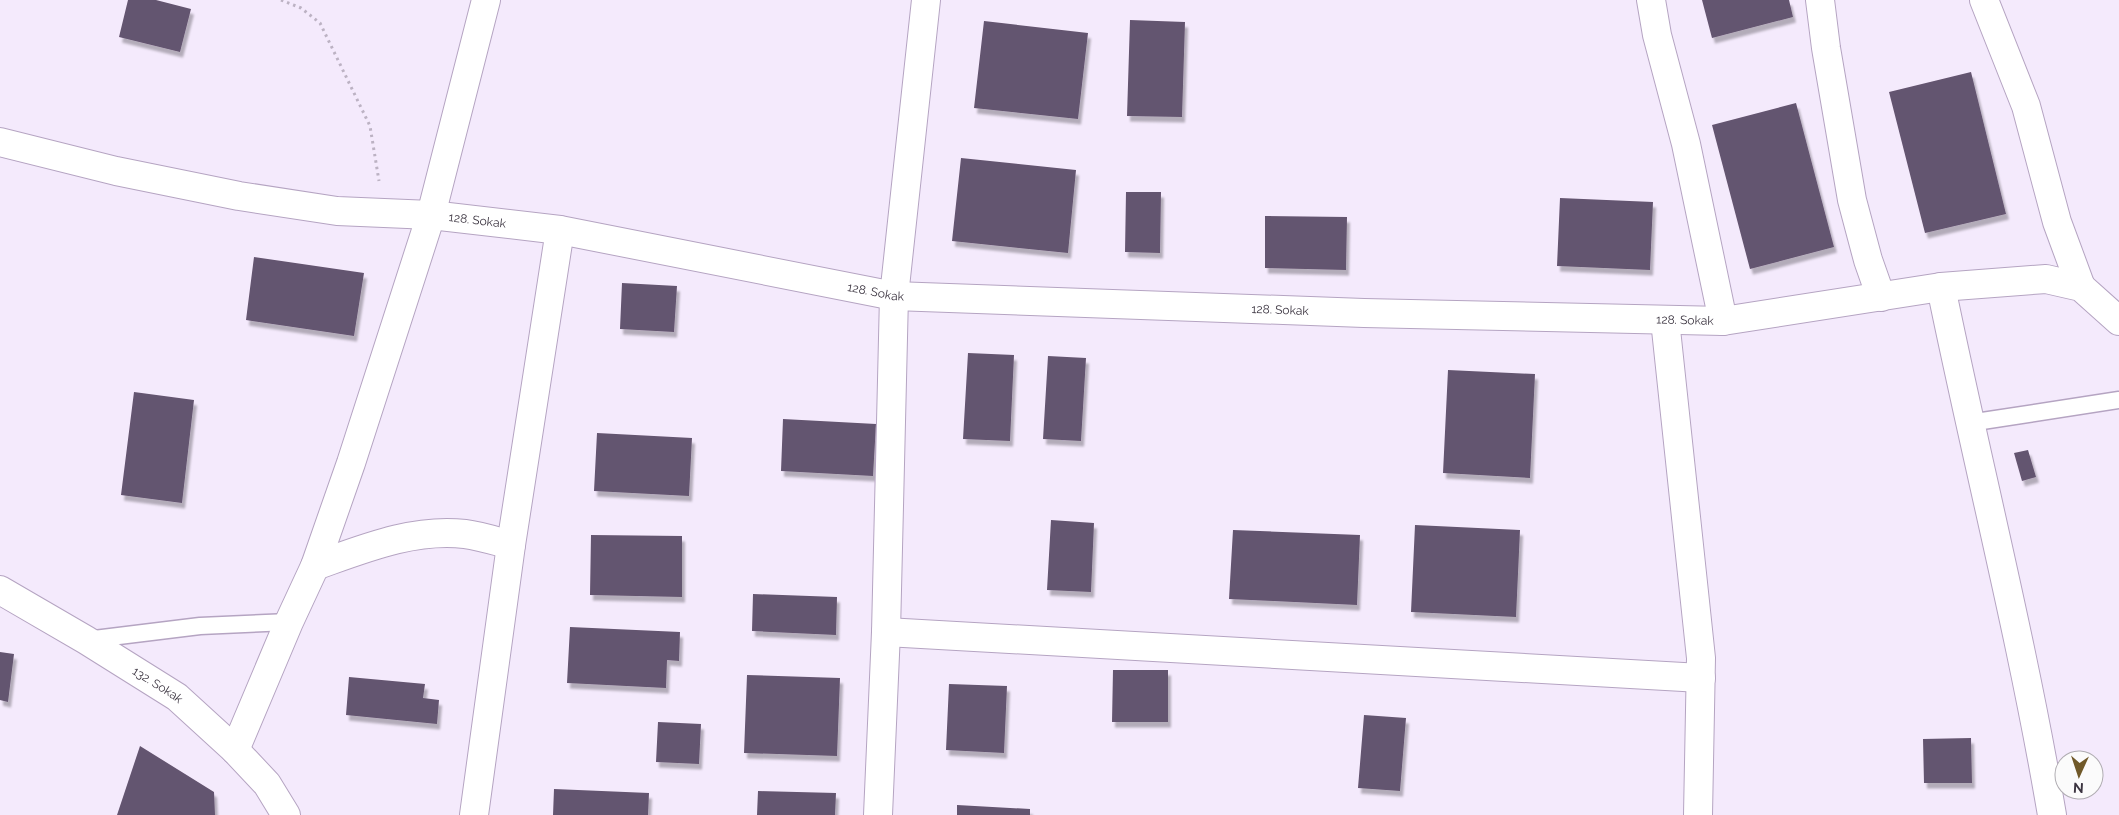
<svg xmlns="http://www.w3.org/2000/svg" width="2119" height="815" viewBox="0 0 2119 815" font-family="Raleway,sans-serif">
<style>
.building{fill:#64546f;filter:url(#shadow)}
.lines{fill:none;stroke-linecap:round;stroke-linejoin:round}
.service-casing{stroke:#b5a4c2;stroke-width:19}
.minor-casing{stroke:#b5a4c2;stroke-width:30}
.path{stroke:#bcb2c3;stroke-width:3;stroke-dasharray:2.5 4;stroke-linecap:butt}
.service{stroke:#fff;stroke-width:16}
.minor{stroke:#fff;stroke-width:28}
.labels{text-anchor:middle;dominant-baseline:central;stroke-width:5;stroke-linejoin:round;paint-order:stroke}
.street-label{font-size:12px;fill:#3c3541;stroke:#fbfbfb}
</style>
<defs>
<filter id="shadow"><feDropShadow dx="3" dy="5.5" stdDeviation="1" flood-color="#0004"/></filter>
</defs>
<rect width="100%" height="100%" fill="#f4eafc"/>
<!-- building -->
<path class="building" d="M128 0H156L191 9 180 52 119 37Z
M1702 0H1789L1793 17 1712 38Z
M1130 20 1185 22 1182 117 1127 116Z
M984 21 1088 33 1078 119 974 108Z
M1971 72 2006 214 1925 233 1889 92Z
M1796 103 1834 247 1750 269 1712 125Z
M961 158 1076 170 1068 253 952 241Z
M1126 192H1161L1160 253 1125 252Z
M1560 198 1653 202 1650 270 1557 266Z
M1265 216 1347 217 1346 270 1265 268Z
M254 257 364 273 354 336 246 320Z
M622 283 677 286 674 332 620 329Z
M968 353 1014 355 1010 441 963 439Z
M1048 356 1086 358 1081 441 1043 439Z
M1448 370 1535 374 1530 478 1443 473Z
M134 392 194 400 182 503 121 495Z
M783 419 876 424 873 476 781 471Z
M597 433 692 438 689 496 594 491Z
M2028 450 2036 477 2022 481 2014 453Z
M1051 520 1094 523 1091 592 1047 590Z
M1415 525 1520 530 1516 617 1411 612Z
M1233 530 1360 535 1357 605 1229 599Z
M591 535 682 536V597L590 595Z
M753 594 837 597 836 635 752 631Z
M570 627 680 632 679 661 667 660 666 688 567 683Z
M0 652 14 654 8 702 0 700Z
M1113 670H1168V722H1112Z
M747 675 840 678 837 756 744 753Z
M349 677 425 684 423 698 439 700 437 724 346 715Z
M949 684 1007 686 1004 753 946 750Z
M1364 715 1406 718 1400 791 1358 788Z
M658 722 701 724 699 764 656 762Z
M1971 738 1972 783H1924L1923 739Z
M140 746 214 792 215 815H117Z
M554 789 649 793 648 815H553Z
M758 791 836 793 835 815H757Z
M957 805 1030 809V815H957Z"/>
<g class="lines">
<!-- service casing -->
<g class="service-casing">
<path id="service" d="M1969 423 2119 400
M86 640 200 626 289 622"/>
</g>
<!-- minor casing -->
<g class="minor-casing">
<g id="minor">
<path d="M1651 0 1657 35 1686 144 1723 321"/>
<path d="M1820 0 1826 48 1852 200 1868 260 1881 297"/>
<path d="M1984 0 2026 106 2057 222 2081 287"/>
<path id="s1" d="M0 142 116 171 239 196 337 211 431 215 560 230 894 296 1364 313 1723 321 1941 287 2046 279 2081 287 2119 321"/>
<path d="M1941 287C1977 463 2022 638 2052 815"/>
<path d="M1665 320 1701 658 1698 815"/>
<path d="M315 566C363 549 413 528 465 534 480 536 496 541 511 545"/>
<path id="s2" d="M0 590 86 640 177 697 235 750 267 784 286 815"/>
<path d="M886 632 1701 678"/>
<path d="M235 750 289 622 315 566 351 463 431 215 486 0"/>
<path d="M474 815 511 545 560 230"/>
<path d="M878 815 886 632 894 296 926 0"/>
</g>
</g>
<!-- path -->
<path class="path" d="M281 0 301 8 320 23 370 126 379 181"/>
<!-- service -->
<use href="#service" class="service"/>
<!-- minor -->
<use href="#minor" class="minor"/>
</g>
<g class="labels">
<!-- street labels -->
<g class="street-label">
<text stroke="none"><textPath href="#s1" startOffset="485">128. Sokak</textPath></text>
<text stroke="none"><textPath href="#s1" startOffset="890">128. Sokak</textPath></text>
<text stroke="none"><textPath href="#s1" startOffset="1295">128. Sokak</textPath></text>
<text stroke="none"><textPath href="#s1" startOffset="1700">128. Sokak</textPath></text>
<text stroke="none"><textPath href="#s2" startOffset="184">132. Sokak</textPath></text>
</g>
</g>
<!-- north arrow -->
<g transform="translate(2079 775) rotate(183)"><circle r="24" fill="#fbfbfb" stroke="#afacb1"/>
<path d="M0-4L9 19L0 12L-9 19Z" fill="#705929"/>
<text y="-8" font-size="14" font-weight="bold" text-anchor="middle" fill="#3c3541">N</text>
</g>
</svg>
